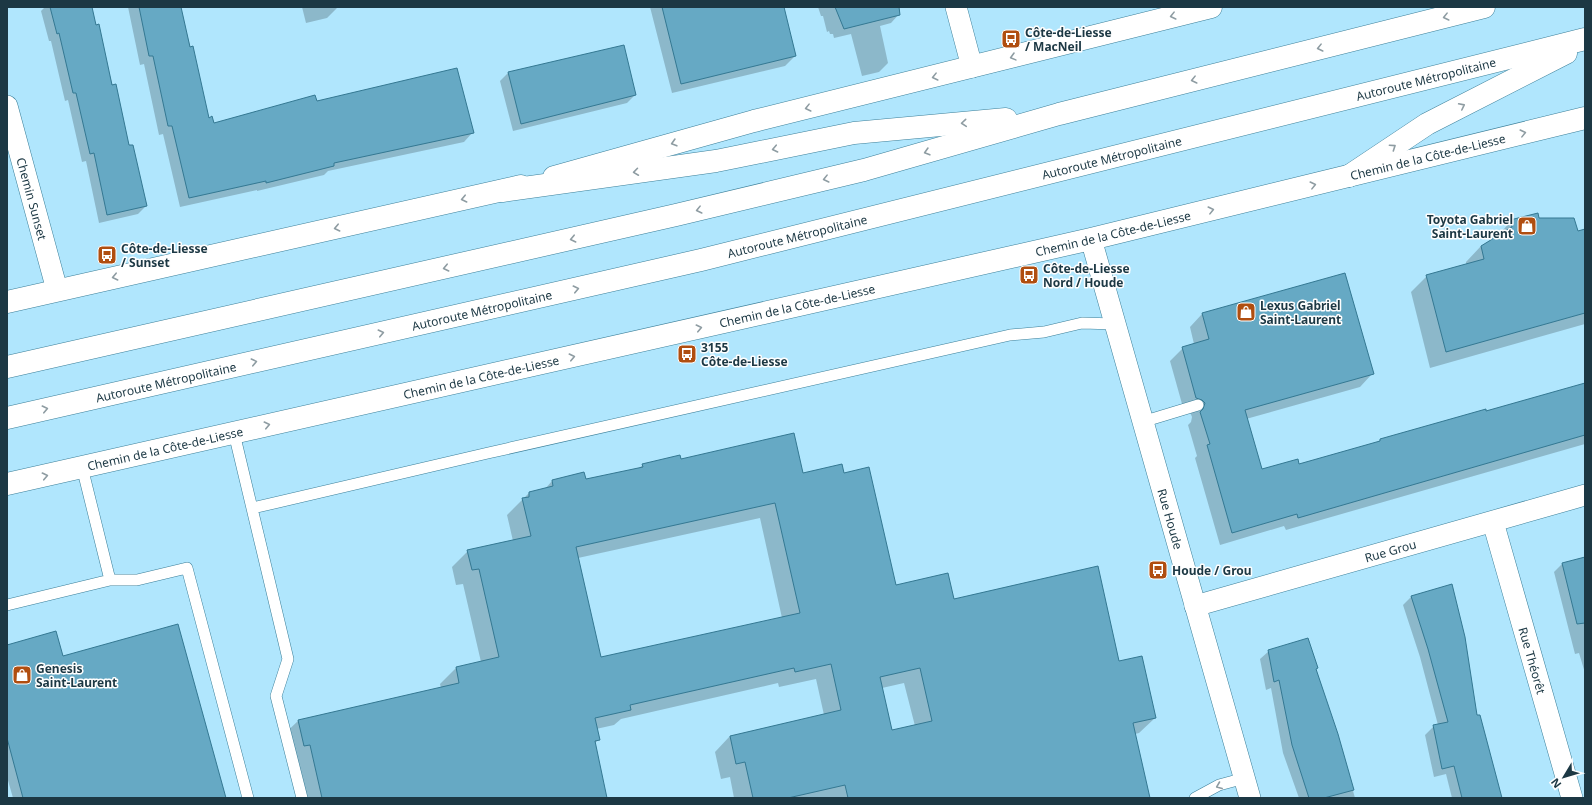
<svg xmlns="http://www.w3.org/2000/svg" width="1592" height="805" viewBox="0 0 1592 805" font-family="'Noto Sans',sans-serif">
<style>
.shadow{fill:#0003;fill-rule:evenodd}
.building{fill:#66a9c4;stroke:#347892;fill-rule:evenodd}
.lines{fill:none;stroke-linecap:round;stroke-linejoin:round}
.lane-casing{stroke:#3b7f99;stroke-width:12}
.street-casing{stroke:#3b7f99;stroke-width:22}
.secondary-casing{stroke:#3b7f99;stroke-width:23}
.highway-casing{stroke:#3b7f99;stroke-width:23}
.lane{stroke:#fff;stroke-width:11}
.street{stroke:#fff;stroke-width:21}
.secondary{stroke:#fff;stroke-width:22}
.highway{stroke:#fff;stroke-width:22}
.oneway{stroke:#8e9ca2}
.labels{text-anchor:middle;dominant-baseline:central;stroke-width:3;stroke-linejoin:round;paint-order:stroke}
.poi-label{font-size:12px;font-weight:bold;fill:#1c3844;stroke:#fefefe;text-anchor:start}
.street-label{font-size:12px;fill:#1c3844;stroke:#fefefe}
</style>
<rect width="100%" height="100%" fill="#b0e6fd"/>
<!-- shadow -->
<path class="shadow" d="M45 7H91L146 206 138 214 99 223 86 161 82 162 68 100 65 101 51 41H49L41 11Z
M128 7H180L209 119 213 124 316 102 473 132 464 142 328 171 324 175 257 191V190L180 207 163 134 159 135 144 64 140 65Z
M302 7H337V8L327 18 306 23Z
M650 7H783L795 56 785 66 672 93Z
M818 7H899L900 13 891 23 880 26 888 63 879 72 862 76 851 34 834 38 833 34H830L829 31 827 32 823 16H821Z
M508 73 635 95 627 103 513 131 500 81Z
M1538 219 1578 232 1585 230V324L1430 368 1411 292 1427 276 1466 265V262L1481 246 1496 238 1511 221Z
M1202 314 1372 374 1360 387 1246 419 1261 470 1298 466 1377 443 1380 440 1585 384V444L1286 530 1284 526 1220 545 1195 458 1197 456 1188 425 1191 422 1192 417 1190 412 1184 411 1170 361 1183 348 1194 344 1190 327Z
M680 460 802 474H843L895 586 954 600 1119 662 1155 718 1139 733 1135 734 1149 798H734L730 777 721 779 715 752 730 736 824 715 816 679 779 687 778 683 621 719 614 725 596 729 599 739 594 744 606 798H303L282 736 298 721 441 688 440 684 456 668 481 662 463 584 456 585 452 567 468 551 513 541 507 515 529 493 545 489 552 481H585L639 468 643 465ZM760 518 782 618 600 658 578 558ZM904 683 915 726 892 731 882 688Z
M1585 558V673L1579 653 1575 654 1554 572 1562 564Z
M1451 585 1476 717 1501 798H1452L1446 774 1434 777 1425 735 1434 726 1438 725 1420 657 1403 605 1411 597Z
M7 646 62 657 225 798H13L7 777Z
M1269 651 1317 668 1315 670 1337 734 1355 798H1299L1283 753 1271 688 1266 690 1260 659Z"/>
<!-- building -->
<path class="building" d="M50 7H92L96 25 99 24 112 85 116 84 129 145H133L147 206 107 215 94 153 90 154 76 93H73L59 33 57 34Z
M139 7H181L190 47 193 46 209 118 212 116 214 123 315 95 317 101 457 68 474 133 334 163V166L266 183V181L189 198 172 126H168L153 56H149Z
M662 7H784L796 56 681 84Z
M835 7H899L900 15 844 29Z
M624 45 636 95 521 124 508 72Z
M1538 213 1539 218H1574L1578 231 1585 229V313L1446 352 1426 275 1484 259 1481 246 1512 227 1510 220Z
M1345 273 1374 374 1245 410 1262 469 1298 459 1299 464 1380 441V439L1486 409V411L1585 383V435L1298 518 1297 514 1232 533 1207 445 1210 444 1200 412 1203 409 1205 403 1202 400 1196 398 1182 347 1209 339 1202 313Z
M794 433 803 473 842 464 844 473 869 467 896 585 948 573 954 599 1098 566 1119 661 1142 656 1156 718 1133 723 1150 798H848L845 785 788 798H753L745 762 736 764 730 736 841 710 831 664 795 672 794 668 630 705 631 710 595 718 600 740 595 741 607 798H322L310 745 304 746 298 720 459 683 456 667 499 657 479 569 472 570 467 550 531 536 522 498 529 497V492L553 486 552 480 584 472 586 479 643 467 642 464 680 455 681 459ZM775 503 800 613 601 657 576 547ZM920 668 932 721 892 730 880 677Z
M1585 557V623L1577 624 1562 563Z
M1452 584 1465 637 1477 715H1480L1502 798H1462L1454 766 1442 769 1433 725 1448 722 1428 649 1411 596Z
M178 624 226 798H23L7 738V645L56 631 63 656Z
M1308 638 1318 668 1316 669 1338 734 1354 790 1324 798H1309L1292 745 1279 680 1274 682 1268 650Z"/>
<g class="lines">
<!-- lane casing -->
<g class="lane-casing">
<path id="lane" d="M1142 422 1198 405
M234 433 288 659 276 696 302 798
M253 508 488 453 1010 335 1044 332 1082 323 1115 324
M110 580H137L187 568 248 798
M7 605 110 580 82 467
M1195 798 1219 785 1245 778"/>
</g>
<!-- street casing -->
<g class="street-casing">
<g id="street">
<path d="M956 7 972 67"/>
<path id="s1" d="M7 106 57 290"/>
<path id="s2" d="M1091 239 1250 798"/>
<path id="s3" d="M1493 522 1572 798"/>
<path id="s4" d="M1195 606 1585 495"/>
</g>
</g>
<!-- secondary casing -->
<g class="secondary-casing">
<g id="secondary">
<path d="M554 177 754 121 1211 7"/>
<path d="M7 302 521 186"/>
<path id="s5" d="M7 484 1091 239 1585 118"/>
</g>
</g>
<!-- highway casing -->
<g class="highway-casing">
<g id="highway">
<path d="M1349 176 1427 124 1566 53"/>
<path d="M502 191 716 161 854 133 1006 119"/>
<path d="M7 367 676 215 864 170 1059 114 1484 7"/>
<path id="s6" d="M7 418 701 260 1585 39"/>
</g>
</g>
<!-- lane -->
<use href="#lane" class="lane"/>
<!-- street -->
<use href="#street" class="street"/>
<!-- secondary -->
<use href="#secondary" class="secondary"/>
<!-- highway -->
<use href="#highway" class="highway"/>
</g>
<!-- one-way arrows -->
<defs><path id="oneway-chevron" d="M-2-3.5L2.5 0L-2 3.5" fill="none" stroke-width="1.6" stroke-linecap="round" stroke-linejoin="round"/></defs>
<g class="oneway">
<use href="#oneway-chevron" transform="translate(1173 16) rotate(166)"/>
<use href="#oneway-chevron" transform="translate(1446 17) rotate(166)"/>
<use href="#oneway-chevron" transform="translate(1320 48) rotate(166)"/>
<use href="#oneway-chevron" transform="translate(1013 57) rotate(165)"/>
<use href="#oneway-chevron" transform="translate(935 77) rotate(166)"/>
<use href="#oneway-chevron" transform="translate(1194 80) rotate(166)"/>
<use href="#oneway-chevron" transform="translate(1462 106) rotate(-27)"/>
<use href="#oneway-chevron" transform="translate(808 108) rotate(166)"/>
<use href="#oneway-chevron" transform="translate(964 123) rotate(175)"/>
<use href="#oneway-chevron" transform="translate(1523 133) rotate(-14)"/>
<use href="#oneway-chevron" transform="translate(674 143) rotate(164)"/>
<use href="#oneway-chevron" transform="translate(1393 147) rotate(-34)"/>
<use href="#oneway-chevron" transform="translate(775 149) rotate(168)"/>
<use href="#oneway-chevron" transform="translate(927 152) rotate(164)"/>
<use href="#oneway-chevron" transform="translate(636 172) rotate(172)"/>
<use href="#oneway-chevron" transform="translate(826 179) rotate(166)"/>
<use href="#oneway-chevron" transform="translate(1313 185) rotate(-14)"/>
<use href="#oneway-chevron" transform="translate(464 199) rotate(167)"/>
<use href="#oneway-chevron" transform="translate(699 210) rotate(166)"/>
<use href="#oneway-chevron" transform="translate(1211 210) rotate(-14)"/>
<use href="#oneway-chevron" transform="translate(337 228) rotate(167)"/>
<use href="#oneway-chevron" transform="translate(573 239) rotate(167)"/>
<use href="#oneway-chevron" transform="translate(446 268) rotate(167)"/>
<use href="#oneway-chevron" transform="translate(115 277) rotate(167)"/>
<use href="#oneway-chevron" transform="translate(576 289) rotate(-13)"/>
<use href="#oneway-chevron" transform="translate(699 328) rotate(-13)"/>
<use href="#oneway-chevron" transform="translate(381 333) rotate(-13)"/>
<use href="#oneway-chevron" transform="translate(572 357) rotate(-13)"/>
<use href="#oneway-chevron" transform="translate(254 362) rotate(-13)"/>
<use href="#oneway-chevron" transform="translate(45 409) rotate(-13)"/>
<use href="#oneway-chevron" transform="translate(267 425) rotate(-13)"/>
<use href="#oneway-chevron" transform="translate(45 476) rotate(-12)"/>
<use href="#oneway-chevron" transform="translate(1219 786) rotate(158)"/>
</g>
<!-- icons -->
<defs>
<g id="bus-square" transform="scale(1)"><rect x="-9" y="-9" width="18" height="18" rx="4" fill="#b04e10" stroke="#fefefe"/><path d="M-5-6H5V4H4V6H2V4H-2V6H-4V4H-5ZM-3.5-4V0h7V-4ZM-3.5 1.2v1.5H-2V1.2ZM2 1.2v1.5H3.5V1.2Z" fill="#fff"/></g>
<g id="shop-square" transform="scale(1)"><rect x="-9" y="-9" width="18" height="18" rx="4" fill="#b04e10" stroke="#fefefe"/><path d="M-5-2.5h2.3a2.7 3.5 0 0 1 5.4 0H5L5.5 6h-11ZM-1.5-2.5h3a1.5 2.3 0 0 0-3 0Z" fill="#fff"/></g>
</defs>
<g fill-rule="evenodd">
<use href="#bus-square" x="1011" y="39"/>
<use href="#shop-square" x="1527" y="226"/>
<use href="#bus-square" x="107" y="255"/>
<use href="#bus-square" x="1029" y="275"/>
<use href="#shop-square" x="1246" y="312"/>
<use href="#bus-square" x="687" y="354"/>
<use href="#bus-square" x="1158" y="570"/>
<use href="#shop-square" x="22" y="675"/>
</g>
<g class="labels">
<!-- poi labels -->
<g class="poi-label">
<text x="1025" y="32">Côte-de-Liesse<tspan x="1025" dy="14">/ MacNeil</tspan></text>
<text x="1513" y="219" text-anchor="end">Toyota Gabriel<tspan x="1513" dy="14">Saint-Laurent</tspan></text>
<text x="121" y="248">Côte-de-Liesse<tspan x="121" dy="14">/ Sunset</tspan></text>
<text x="1043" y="268">Côte-de-Liesse<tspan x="1043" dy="14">Nord / Houde</tspan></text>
<text x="1260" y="305">Lexus Gabriel<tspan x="1260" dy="14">Saint-Laurent</tspan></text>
<text x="701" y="347">3155<tspan x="701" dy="14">Côte-de-Liesse</tspan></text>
<text x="1172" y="570">Houde / Grou</text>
<text x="36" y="668">Genesis<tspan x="36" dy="14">Saint-Laurent</tspan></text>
</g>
<!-- street labels -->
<g class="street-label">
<text stroke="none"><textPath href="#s6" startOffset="1459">Autoroute Métropolitaine</textPath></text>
<text stroke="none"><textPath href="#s5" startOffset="1458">Chemin de la Côte-de-Liesse</textPath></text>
<text stroke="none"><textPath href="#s6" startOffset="1135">Autoroute Métropolitaine</textPath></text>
<text stroke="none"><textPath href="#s1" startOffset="96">Chemin Sunset</textPath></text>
<text stroke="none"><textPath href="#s5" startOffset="1134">Chemin de la Côte-de-Liesse</textPath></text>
<text stroke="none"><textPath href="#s6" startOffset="811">Autoroute Métropolitaine</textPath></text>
<text stroke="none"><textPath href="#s5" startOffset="810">Chemin de la Côte-de-Liesse</textPath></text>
<text stroke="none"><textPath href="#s6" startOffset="487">Autoroute Métropolitaine</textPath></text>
<text stroke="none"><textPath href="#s5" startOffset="486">Chemin de la Côte-de-Liesse</textPath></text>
<text stroke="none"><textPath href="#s6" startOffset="163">Autoroute Métropolitaine</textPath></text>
<text stroke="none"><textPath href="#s5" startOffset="162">Chemin de la Côte-de-Liesse</textPath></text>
<text stroke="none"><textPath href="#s2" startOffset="291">Rue Houde</textPath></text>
<text stroke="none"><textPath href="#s4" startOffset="203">Rue Grou</textPath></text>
<text stroke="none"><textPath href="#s3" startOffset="144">Rue Théorêt</textPath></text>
</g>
</g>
<!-- border -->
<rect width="1592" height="805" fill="none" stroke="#1c3844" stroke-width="16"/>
<!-- north arrow -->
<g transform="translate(1564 777) rotate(232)" stroke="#fefefe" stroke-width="3" paint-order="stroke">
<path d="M0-3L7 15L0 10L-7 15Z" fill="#1c3844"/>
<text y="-6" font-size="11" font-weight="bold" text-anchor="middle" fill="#1c3844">N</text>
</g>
</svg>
